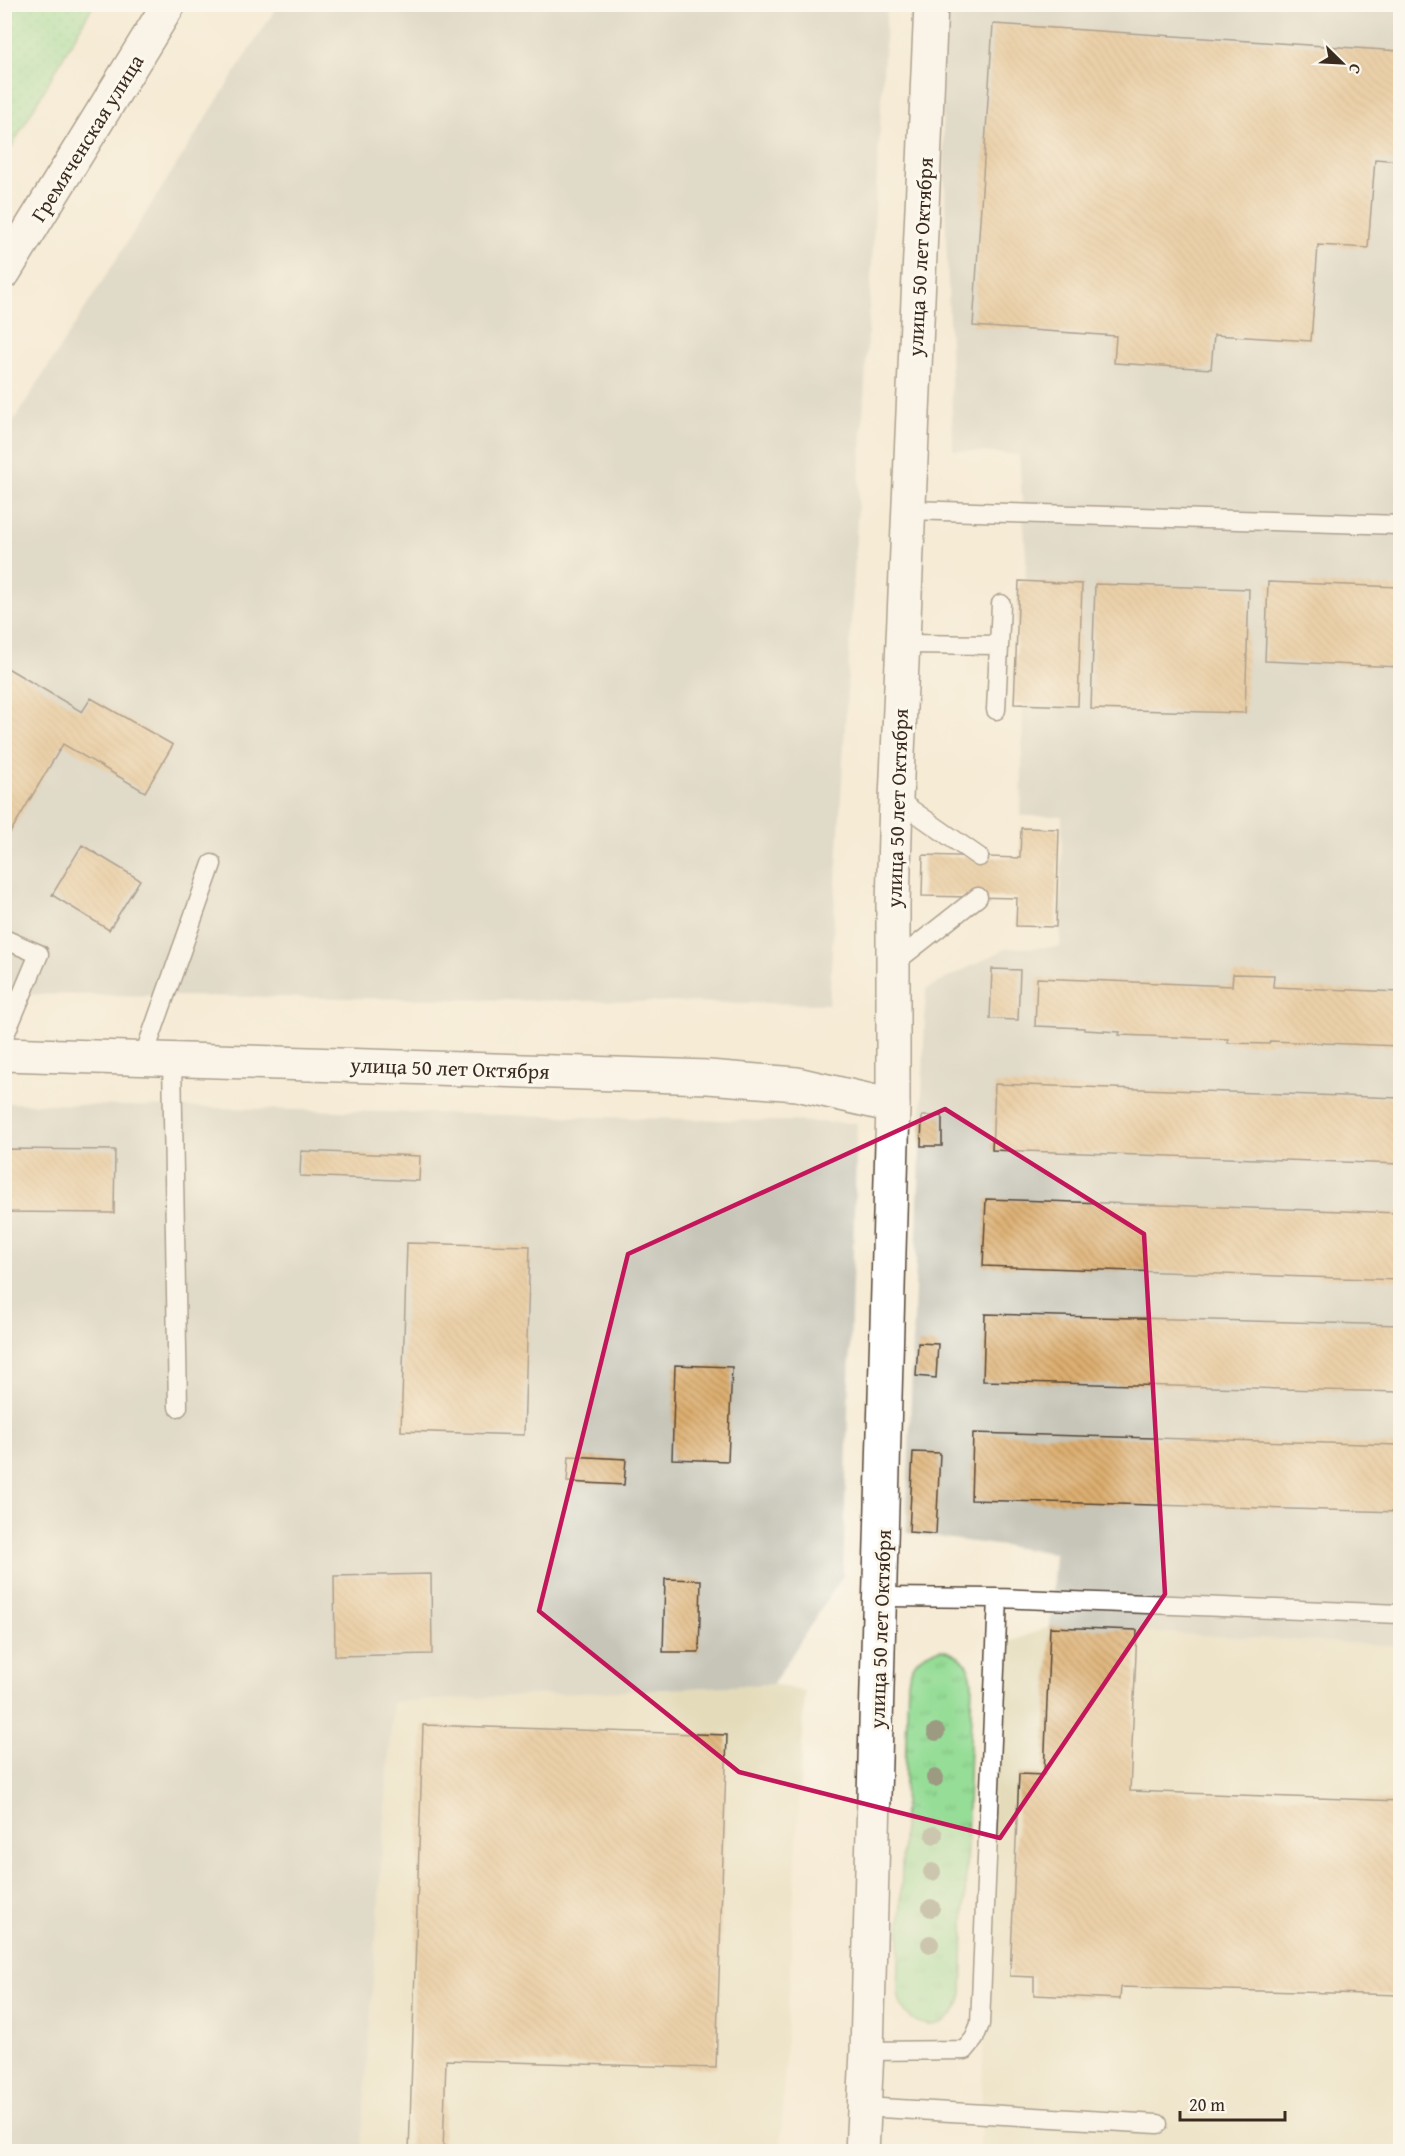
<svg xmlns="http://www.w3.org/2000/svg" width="1405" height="2156" viewBox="0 0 1405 2156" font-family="'Gentium Book Plus',serif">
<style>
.built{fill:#e4dbba}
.industrial{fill:#c6c5b8}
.grass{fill:url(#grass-tufts);stroke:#68845a;stroke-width:1.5}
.garden{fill:url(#garden-dots);stroke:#68845a;stroke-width:1.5}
.building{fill:url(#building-back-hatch)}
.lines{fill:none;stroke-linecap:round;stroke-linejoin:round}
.lane-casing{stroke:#574739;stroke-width:21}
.street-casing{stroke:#574739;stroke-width:36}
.secondary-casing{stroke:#574739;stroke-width:36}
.lane{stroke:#fff;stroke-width:18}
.street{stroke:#fff;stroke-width:33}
.secondary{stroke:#fff;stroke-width:33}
.tree{fill:#9c9a81}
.marked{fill:none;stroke:#c2185b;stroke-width:4.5;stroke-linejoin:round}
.labels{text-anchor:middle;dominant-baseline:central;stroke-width:6;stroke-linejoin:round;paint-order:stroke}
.street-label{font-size:21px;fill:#3b2a1e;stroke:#fbf7ec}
</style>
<defs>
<pattern id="grass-tufts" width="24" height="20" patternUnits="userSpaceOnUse" patternTransform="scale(1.5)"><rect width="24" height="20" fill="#96dd97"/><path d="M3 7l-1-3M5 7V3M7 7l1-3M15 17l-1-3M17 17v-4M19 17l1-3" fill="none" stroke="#82be82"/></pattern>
<pattern id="garden-dots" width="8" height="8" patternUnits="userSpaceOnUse" patternTransform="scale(1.5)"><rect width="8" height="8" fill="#96dd97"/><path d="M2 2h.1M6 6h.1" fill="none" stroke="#82be82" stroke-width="1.8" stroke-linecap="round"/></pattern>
<pattern id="building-back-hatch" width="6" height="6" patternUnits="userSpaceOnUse" patternTransform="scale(1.5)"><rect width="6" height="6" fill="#ddaf71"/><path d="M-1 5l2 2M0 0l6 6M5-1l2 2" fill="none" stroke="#b48f5c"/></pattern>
</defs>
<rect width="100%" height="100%" fill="#fbf7ec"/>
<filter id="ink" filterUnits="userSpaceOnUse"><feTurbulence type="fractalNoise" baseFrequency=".0167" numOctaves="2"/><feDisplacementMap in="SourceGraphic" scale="12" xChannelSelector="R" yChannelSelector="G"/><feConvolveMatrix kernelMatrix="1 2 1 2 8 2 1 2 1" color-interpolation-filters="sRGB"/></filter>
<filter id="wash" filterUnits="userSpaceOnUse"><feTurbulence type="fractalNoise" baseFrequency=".008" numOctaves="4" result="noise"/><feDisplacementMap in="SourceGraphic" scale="24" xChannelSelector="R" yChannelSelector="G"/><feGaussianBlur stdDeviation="1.35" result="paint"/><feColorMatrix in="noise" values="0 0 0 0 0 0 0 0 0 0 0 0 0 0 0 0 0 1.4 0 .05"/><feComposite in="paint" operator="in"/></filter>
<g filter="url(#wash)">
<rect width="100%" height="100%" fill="#f6ebd5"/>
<!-- built -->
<path class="built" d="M1050 1627 1400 1646V2151L980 2152 998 1646Z
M773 1684 805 1692 780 2151 361 2152 393 1702Z"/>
<!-- industrial -->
<path class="industrial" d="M278 5H887L829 1004 5 994 4 436Z
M939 5H1400V1646L1050 1627 1055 1553 906 1533 926 989 1007 948 1060 947 1062 816H1021L1026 558 1019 455 953 450Z
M5 1103 857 1123 843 1575 773 1684 393 1702 361 2151 5 2152Z"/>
<!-- grass -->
<path class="grass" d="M941 1649C960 1653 969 1662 972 1682L962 1993C954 2036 905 2035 898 1993L908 1681C912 1661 921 1652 941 1649Z"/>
<!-- garden -->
<path class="garden" d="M5 4 93 5 5 158 4 5Z"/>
<g id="blocks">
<!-- building -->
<path class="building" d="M993 24 1400 51V161L1375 159 1368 248 1318 245 1311 341 1214 335 1211 369 1114 363 1116 336 973 326Z
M1019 581 1082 584 1078 706 1014 704Z
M1268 582 1400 587V667L1265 661Z
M1095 584 1249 589 1245 713 1091 709Z
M4 666 82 712 91 698 173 745 145 792 63 744 4 843Z
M1021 828 1059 829 1056 927 1016 926 1017 898 922 896 923 855 1020 858Z
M82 845 140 880 109 930 52 895Z
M992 969 1020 970 1018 1020 990 1019Z
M1233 974 1274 975 1273 987 1400 992V1046L1270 1041 1269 1044 1228 1043V1039L1119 1035 1120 1032 1084 1030V1028L1035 1026 1037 978 1232 986Z
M995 1084 1400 1098V1164L992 1150Z
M922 1116H942V1146H921Z
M4 1149 115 1150 114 1213 4 1212Z
M301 1151 420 1156 419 1181 300 1176Z
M986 1199 1400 1213V1280L983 1266Z
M407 1243 530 1246 524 1435 401 1431Z
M985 1314 1400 1325V1392L983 1381Z
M918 1343 938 1344 936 1378 916 1376Z
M675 1365 732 1367 728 1461 672 1459Z
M973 1433 1400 1445V1512L971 1500Z
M913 1452 940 1453 936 1534 909 1532Z
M569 1456 626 1459 624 1485 567 1482Z
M431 1574 432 1654 335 1656 334 1576Z
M665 1579 701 1580 699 1652H663Z
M1050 1627 1137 1630 1130 1791 1400 1801V1995L1121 1987 1120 1999 1034 1995V1977L1010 1976 1019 1774 1044 1775Z
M423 1725 727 1735 716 2068 446 2060 443 2152H409Z"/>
</g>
</g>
<g filter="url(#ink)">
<use href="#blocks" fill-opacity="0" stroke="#574739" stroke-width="1.5"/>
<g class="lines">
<!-- lane casing -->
<g class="lane-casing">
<path id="lane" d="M909 510 1400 525
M903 644 999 645
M996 710 1001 604
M896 799 979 857
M4 939 39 954 4 1037
M894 963 978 897
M143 1058 212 864
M172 1059 178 1407
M998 1598 1400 1614
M867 2051 965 2050 974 2039 980 2024 998 1598 881 1597
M863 2107 1158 2124"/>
</g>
<!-- street casing -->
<g class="street-casing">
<path id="street" d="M893 1106V905L896 799 931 4"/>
</g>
<!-- secondary casing -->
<g class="secondary-casing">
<path id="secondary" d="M4 272 169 4
M4 1054 708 1077 797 1084 893 1106 867 2051 862 2152"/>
</g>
<!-- lane -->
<use href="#lane" class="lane"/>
<!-- street -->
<use href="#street" class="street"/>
<!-- secondary -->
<use href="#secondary" class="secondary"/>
</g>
<!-- trees -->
<g class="tree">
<circle cx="936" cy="1732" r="9"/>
<circle cx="935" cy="1778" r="9"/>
<circle cx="934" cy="1835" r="9"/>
<circle cx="932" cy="1872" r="9"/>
<circle cx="931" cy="1908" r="9"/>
<circle cx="930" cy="1944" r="9"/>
</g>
</g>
<!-- marked area -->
<path d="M0 0H1405V2156H0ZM945 1109 1144 1234 1165 1594 1000 1838 739 1772 539 1611 628 1254Z" fill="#f6ebd5" fill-opacity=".55" fill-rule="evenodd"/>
<path class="marked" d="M945 1109 1144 1234 1165 1594 1000 1838 739 1772 539 1611 628 1254Z"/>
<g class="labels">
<!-- street labels -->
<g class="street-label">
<text transform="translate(87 138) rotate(-58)">Гремяченская улица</text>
<text transform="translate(920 257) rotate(-87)">улица 50 лет Октября</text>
<text transform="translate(897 808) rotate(-88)">улица 50 лет Октября</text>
<text transform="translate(450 1068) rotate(2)">улица 50 лет Октября</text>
<text transform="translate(880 1629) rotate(-88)">улица 50 лет Октября</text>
</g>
</g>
<!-- margin -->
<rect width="1405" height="2156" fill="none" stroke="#fbf7ec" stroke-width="24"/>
<!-- north arrow -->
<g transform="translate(1342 63) rotate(114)" stroke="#fbf7ec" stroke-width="4.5" paint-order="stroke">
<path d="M0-4.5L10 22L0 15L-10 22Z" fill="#3b2a1e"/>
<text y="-9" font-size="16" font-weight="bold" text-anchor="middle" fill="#3b2a1e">С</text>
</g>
<!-- scale -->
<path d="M1180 2111v9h105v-9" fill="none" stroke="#3b2a1e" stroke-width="3"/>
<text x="1189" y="2111" font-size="18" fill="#3b2a1e" stroke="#fbf7ec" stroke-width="4.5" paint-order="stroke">20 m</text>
</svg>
